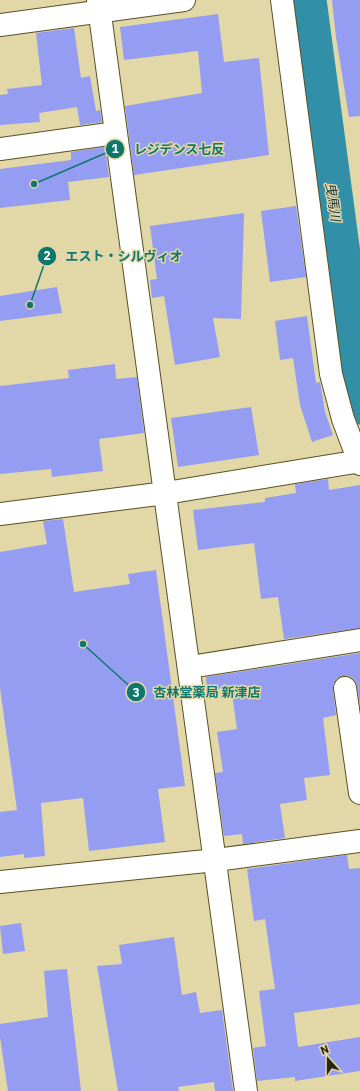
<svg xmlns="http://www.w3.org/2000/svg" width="360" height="1091" viewBox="0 0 360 1091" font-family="'IBM Plex Sans','Noto Sans JP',sans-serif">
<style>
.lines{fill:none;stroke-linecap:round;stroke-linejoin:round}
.river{stroke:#328fa8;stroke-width:41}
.building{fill:#949df2}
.minor-casing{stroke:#595024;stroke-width:24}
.minor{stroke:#fff;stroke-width:22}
.labels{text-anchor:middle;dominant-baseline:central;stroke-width:3;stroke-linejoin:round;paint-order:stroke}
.water-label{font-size:13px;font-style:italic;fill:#122e36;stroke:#e1d7a7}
.leader{fill:none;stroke:#0f766e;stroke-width:1.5}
.callout-dot{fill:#0f766e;stroke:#e1d7a7;stroke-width:1.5}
.mark-label{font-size:12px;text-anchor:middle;font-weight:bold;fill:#fff}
.callout-label{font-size:13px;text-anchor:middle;font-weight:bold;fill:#0f766e;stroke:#e1d7a7;stroke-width:3;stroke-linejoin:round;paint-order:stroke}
</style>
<rect width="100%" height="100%" fill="#e1d7a7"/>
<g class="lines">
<!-- river -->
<path class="river" d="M306 0 360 404"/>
</g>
<!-- building -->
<path class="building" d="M332 0H360V116L349 117 336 37Z
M218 14 224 62 259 58 269 155 134 175 125 106 202 93 198 51 124 60 120 27Z
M74 28 81 78 90 76 96 111 100 110 102 122 80 125 77 107 39 113 40 122 0 125V95L8 94 7 89 42 85 36 33Z
M105 147 109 177 68 182 70 200 0 208V169L71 160V152Z
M296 206 306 277 270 282 261 211Z
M244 213 241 319 213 318 220 357 175 365 164 296 152 298 150 280 157 279 150 226Z
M57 287 62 313 0 321V296Z
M307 316 316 383 320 382 325 412 333 435 312 442 300 405 293 358 280 360 275 321Z
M115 364 116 379 137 377 144 433 99 439 103 471 52 477 51 469 0 474V386L69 378 68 370Z
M251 407 259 455 178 467 171 418Z
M328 479 329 490 360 485V628L284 639 278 597 261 599 254 543 198 550 193 510 265 502V498L296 493 295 484Z
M63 519 74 592 130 584 128 574 156 570 185 786 158 789 165 842 89 851 83 798 41 803 45 856 24 858V854L0 857V812L17 810 0 688V552L47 544 43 521Z
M360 653V705L357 686 355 680 349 676H344L337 678 333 684V689L336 715 323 718 330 775 304 778 307 800 280 804 285 838 243 844 242 834 224 836 215 773 223 772 217 732 237 729 231 687 207 690 206 677Z
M347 855 349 869 360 868V1004L294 1013 298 1047 360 1037V1071L295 1081V1077L257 1081 253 1048 266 1046 259 991 275 989 265 919 254 921 247 869Z
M21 923 25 951 3 954 0 926Z
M174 937 182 995 196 992 200 1013 222 1010 233 1091H215L214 1082 178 1087 179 1091H118L97 966 122 964 119 945Z
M67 969 81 1091H8L0 1037V1024L48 1017 44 971Z"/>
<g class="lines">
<!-- minor casing -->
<g class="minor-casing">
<path id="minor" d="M98 0 246 1091
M282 0 331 374 343 419 360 464
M0 25 184 0
M0 149 116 133
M0 514 166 493 360 461
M190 667 360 640
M345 688 360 793
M0 882 216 860 360 841"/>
</g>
<!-- minor -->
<use href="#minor" class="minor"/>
</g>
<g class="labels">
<!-- water labels -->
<g class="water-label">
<text transform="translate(333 202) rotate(82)">曳馬川</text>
</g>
</g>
<!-- callouts -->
<path class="leader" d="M34 184L115 149M30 305L47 256M83 644L136 692"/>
<g class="callout-dot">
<circle cx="34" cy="184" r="4"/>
<circle cx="30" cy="305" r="4"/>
<circle cx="83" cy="644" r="4"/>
<circle cx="115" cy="149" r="10"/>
<circle cx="47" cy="256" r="10"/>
<circle cx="136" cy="692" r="10"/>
</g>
<g class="mark-label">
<text x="115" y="153">1</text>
<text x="47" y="260">2</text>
<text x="136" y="697">3</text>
</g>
<g class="callout-label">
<text x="179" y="154">レジデンス七反</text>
<text x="124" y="261">エスト・シルヴィオ</text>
<text x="207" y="697">杏林堂薬局 新津店</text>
</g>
<!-- north arrow -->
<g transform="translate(328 1059) rotate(339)" stroke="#e1d7a7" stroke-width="3" paint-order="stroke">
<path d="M0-3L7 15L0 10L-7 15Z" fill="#2a2613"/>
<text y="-6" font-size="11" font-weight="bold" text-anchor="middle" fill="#2a2613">N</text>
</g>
</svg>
